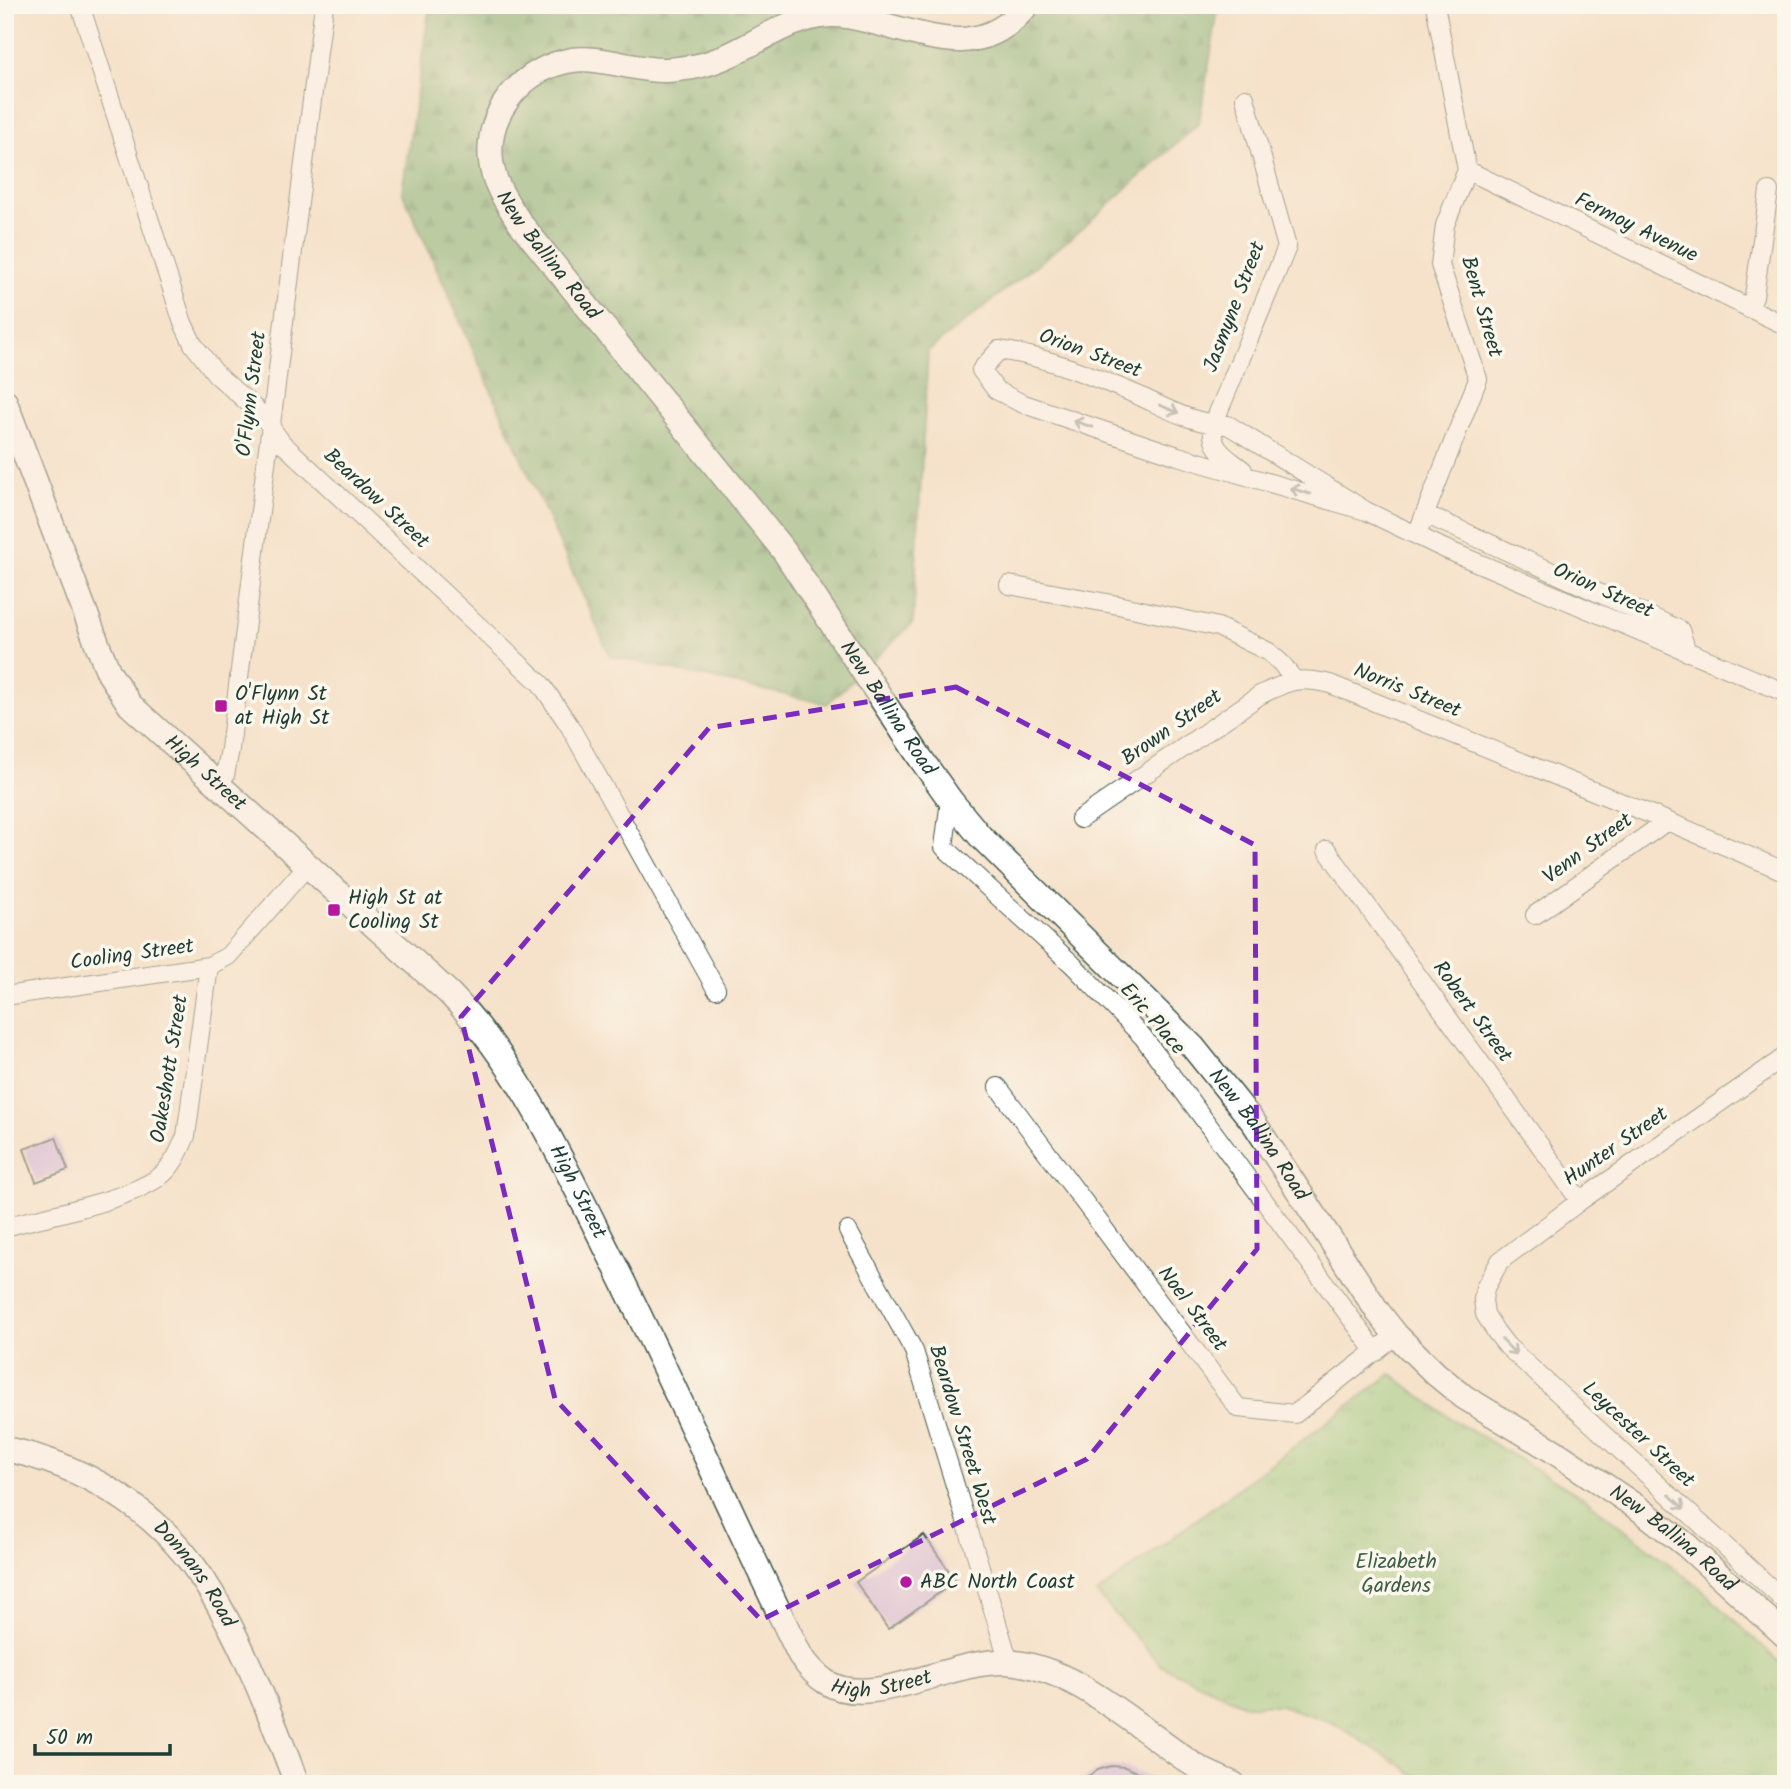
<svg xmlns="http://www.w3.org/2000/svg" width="1791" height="1789" viewBox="0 0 1791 1789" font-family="Kalam,sans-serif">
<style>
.grass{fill:url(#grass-tufts);stroke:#58855a;stroke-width:2}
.forest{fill:url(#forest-firs);stroke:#4a7652;stroke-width:2}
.building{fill:#c3a0e6}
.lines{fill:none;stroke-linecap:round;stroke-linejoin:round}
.street-casing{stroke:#3f564a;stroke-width:20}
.secondary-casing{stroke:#3f564a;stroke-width:27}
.street{stroke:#fff;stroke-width:18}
.secondary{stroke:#fff;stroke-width:24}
.oneway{stroke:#8f9e9a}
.marked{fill:none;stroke:#7b2cbf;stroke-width:5;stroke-dasharray:14 9;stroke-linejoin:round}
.poi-dot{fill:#b5179e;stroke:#fbf7ec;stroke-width:2.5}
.labels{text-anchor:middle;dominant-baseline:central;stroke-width:7;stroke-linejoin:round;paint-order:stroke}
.street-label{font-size:21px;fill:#1f3d34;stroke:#fbf7ec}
.poi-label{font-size:21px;fill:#1f3d34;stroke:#fbf7ec;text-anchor:start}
.park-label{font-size:21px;fill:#3c6147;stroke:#fbf7ec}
</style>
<defs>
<pattern id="grass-tufts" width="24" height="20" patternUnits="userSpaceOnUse" patternTransform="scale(1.75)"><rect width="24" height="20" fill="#92cd81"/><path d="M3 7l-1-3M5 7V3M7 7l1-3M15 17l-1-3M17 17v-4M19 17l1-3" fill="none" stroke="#77a86a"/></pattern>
<pattern id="forest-firs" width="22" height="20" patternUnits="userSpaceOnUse" patternTransform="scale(1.75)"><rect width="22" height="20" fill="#75b06f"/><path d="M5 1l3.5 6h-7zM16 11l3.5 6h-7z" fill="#5f905c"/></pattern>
</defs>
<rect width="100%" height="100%" fill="#fbf7ec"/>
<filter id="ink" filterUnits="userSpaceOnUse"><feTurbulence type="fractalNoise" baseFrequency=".0143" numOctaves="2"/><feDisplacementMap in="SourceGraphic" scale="14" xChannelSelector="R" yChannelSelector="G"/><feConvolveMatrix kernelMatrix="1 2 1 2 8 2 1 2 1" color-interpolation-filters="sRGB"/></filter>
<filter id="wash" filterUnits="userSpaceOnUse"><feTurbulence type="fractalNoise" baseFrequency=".00686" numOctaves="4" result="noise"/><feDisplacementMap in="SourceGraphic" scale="28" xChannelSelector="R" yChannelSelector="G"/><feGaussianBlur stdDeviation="1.57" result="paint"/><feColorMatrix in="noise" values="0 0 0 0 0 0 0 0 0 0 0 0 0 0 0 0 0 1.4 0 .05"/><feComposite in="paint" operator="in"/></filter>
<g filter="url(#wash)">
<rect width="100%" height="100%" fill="#f6e2ca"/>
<!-- grass -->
<path class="grass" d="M1391 1374 1450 1418 1584 1498 1699 1587 1786 1669V1784H1424L1404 1767 1331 1722 1280 1705H1244L1162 1666 1097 1594Z"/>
<!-- forest -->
<path class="forest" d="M430 5H857L947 39 1052 5H1219L1199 123 1082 229 928 351 913 623 827 704 610 656 402 191Z"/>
<g id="blocks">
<!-- building -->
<path class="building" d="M56 1137 68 1170 36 1182 24 1149Z
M924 1535 956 1581 888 1629 856 1582Z
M1111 1766 1125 1767 1164 1784H1075L1098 1770Z"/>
</g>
</g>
<g filter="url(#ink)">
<use href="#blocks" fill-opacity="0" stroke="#3f564a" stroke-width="2"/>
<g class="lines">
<!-- street casing -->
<g class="street-casing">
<path id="street" d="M80 5 183 323 193 344 216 374 262 415 282 443 541 684 569 725 716 989
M1467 170 1786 326
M1749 309 1754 296 1769 191
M1243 470C1225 456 1210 449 1213 425L1287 247 1245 98
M1366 511 1228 425C1195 425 1166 408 1137 395 1093 376 1047 357 999 350L981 370 996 390 1021 403 1178 456 1366 511 1445 549 1786 693
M1425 514 1680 630 1687 652
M1417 534 1478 379 1440 265 1445 225 1467 170 1435 5
M1009 585 1118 605 1218 627 1269 652 1282 664 1294 680
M217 786 225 775 230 749 324 5
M950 800 944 847 1072 964 1143 1037 1376 1352
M1080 819 1260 695C1289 681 1297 676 1330 684L1667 821 1786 872
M1327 850 1580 1201
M1535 915 1667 821
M5 996 209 966 228 956 307 866
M1786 1056 1580 1201 1500 1261 1485 1288 1483 1300 1485 1314 1496 1332 1507 1346 1786 1602
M998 1087 1238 1408 1295 1414 1396 1335
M5 1227C45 1216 136 1199 164 1173 175 1162 180 1150 186 1136L209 966
M848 1231 914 1351 1009 1662"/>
</g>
<!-- secondary casing -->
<g class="secondary-casing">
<g id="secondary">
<path id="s1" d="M1027 5C984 59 934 38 877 23 861 19 847 14 830 15 776 19 743 58 693 67 684 68 675 70 666 70 635 71 603 56 572 60 523 68 485 112 491 161 493 184 508 204 520 223L784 551 921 759 951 801 980 836 1193 1047 1254 1123 1378 1312 1396 1335 1436 1374 1464 1397 1552 1450 1641 1510 1686 1545 1786 1636"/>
<path id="s2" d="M5 402 98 646 109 673 130 705 449 993C515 1061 555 1146 597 1230 669 1370 730 1514 800 1655 807 1665 815 1675 826 1682 870 1711 952 1659 1006 1662 1076 1666 1138 1729 1194 1765 1206 1773 1220 1778 1233 1784"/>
<path id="s3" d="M5 1449C81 1464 154 1508 198 1572 239 1631 271 1716 297 1784"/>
</g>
</g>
<!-- street -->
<use href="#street" class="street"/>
<!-- secondary -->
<use href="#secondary" class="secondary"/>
</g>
<!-- one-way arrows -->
<defs><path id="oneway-shaft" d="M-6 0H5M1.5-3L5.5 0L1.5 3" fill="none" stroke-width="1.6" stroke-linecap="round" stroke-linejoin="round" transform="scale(1.75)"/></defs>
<g class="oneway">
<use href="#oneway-shaft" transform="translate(1169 409) rotate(23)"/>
<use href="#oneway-shaft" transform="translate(1083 424) rotate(-161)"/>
<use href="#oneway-shaft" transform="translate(1300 491) rotate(-163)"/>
<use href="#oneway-shaft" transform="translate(1509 1347) rotate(45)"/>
<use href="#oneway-shaft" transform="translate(1677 1502) rotate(43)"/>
</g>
</g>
<!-- marked area -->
<path d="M0 0H1791V1789H0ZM956 687 1255 845 1257 1249 1087 1459 761 1620 555 1399 461 1017 709 728Z" fill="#f6e2ca" fill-opacity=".55" fill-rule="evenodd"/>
<path class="marked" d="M956 687 1255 845 1257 1249 1087 1459 761 1620 555 1399 461 1017 709 728Z"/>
<!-- markers -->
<g class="poi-dot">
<rect x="214" y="699" width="14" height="14" rx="3.5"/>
<rect x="327" y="903" width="14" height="14" rx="3.5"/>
<circle cx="906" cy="1582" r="7"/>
</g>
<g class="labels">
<!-- street labels -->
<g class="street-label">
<text transform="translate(1636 228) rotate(26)">Fermoy Avenue</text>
<text stroke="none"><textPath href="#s1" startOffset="735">New Ballina Road</textPath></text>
<text transform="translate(1235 307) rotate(-69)">Jasmyne Street</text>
<text transform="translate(1481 307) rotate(74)">Bent Street</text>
<text transform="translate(1090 354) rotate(20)">Orion Street</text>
<text transform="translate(252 394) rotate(-83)">O'Flynn Street</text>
<text transform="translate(376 499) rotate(43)">Beardow Street</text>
<text transform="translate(1603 591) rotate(24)">Orion Street</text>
<text transform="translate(1407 691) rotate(22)">Norris Street</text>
<text stroke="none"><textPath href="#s1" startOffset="1302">New Ballina Road</textPath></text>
<text transform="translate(1172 728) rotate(-35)">Brown Street</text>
<text stroke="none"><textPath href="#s2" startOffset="430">High Street</textPath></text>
<text transform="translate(1588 849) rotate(-36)">Venn Street</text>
<text transform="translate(132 955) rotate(-8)">Cooling Street</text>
<text transform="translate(1472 1012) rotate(54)">Robert Street</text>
<text transform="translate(1152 1019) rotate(49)">Eric Place</text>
<text transform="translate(170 1069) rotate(-81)">Oakeshott Street</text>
<text stroke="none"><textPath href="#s1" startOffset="1869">New Ballina Road</textPath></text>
<text transform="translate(1616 1147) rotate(-35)">Hunter Street</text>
<text stroke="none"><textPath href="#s2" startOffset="996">High Street</textPath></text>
<text transform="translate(1192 1309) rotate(53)">Noel Street</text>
<text transform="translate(962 1435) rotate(73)">Beardow Street West</text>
<text transform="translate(1638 1435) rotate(43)">Leycester Street</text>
<text stroke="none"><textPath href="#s1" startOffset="2457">New Ballina Road</textPath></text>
<text stroke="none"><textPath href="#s3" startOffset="234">Donnans Road</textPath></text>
<text stroke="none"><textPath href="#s2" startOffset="1605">High Street</textPath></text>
</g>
<!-- poi labels -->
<g class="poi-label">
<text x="235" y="694">O'Flynn St<tspan x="235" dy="24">at High St</tspan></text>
<text x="348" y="898">High St at<tspan x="348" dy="24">Cooling St</tspan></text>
<text x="920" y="1582">ABC North Coast</text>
</g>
<!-- park labels -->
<g class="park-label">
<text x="1396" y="1562">Elizabeth<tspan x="1396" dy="24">Gardens</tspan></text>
</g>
</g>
<!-- margin -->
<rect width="1791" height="1789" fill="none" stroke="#fbf7ec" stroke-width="28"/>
<!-- scale -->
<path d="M35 1744v10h135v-10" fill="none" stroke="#1f3d34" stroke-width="3.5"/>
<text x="46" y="1744" font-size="21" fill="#1f3d34" stroke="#fbf7ec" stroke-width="5" paint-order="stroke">50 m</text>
</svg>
